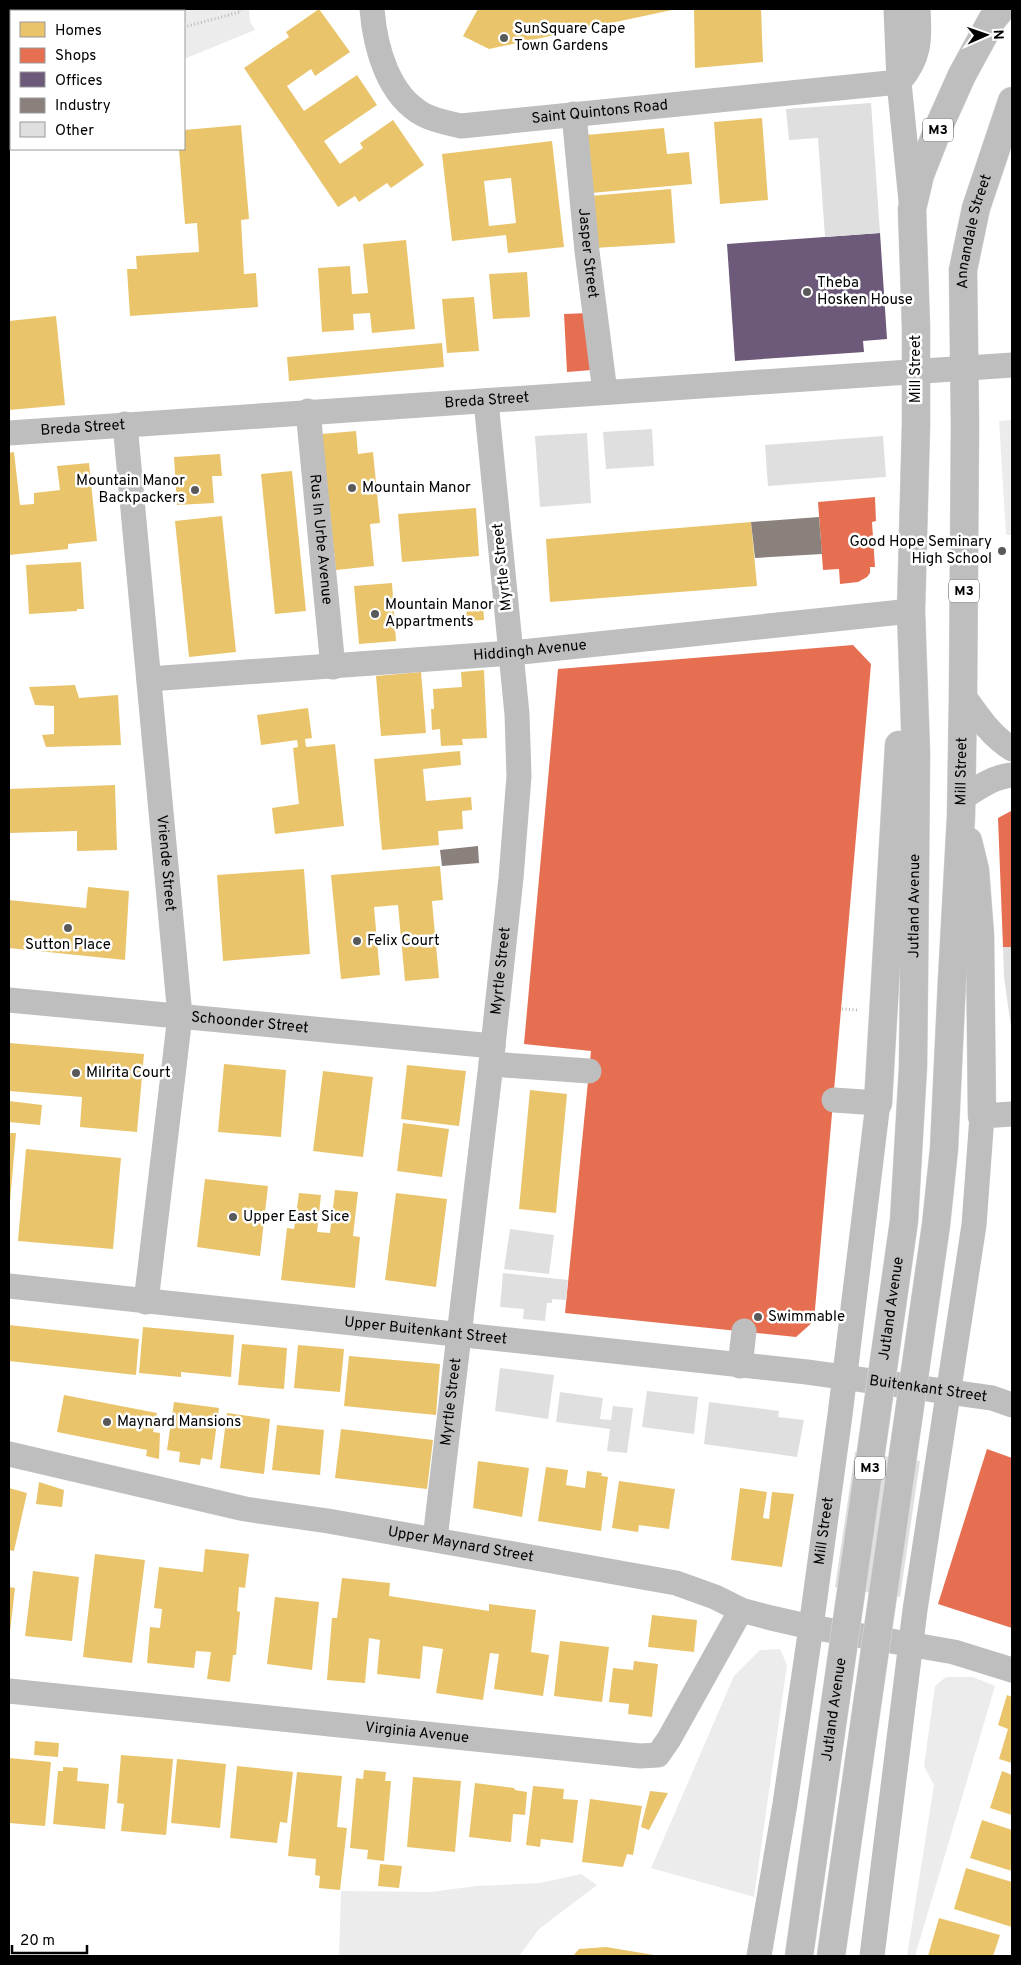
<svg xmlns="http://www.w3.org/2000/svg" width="1021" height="1965" viewBox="0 0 1021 1965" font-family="Overpass,sans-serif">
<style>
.green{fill:#ececec}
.homes{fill:#e9c46a;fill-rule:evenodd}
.shops{fill:#e76f51}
.offices{fill:#6d597a}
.industry{fill:#8a817c}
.building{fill:#dfdfdf}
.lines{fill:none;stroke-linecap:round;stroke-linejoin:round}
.major-casing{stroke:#dbdbdb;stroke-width:29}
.path{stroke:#b9b9b9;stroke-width:3;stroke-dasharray:1 2.5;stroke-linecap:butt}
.minor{stroke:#bebebe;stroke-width:25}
.major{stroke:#bebebe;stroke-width:28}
.major-bridge-casing{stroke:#dbdbdb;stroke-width:29;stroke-linecap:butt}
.major-bridge{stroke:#bebebe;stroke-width:28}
.poi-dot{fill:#595959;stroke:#fff;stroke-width:2}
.labels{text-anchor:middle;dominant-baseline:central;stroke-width:5;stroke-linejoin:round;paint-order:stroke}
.shield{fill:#fff;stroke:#4c4c4c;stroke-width:1}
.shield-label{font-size:14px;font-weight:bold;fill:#000}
.poi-label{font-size:15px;fill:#000;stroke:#fff;text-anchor:start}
.street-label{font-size:15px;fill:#000;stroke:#fff}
</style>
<rect width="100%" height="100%" fill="#fff"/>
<!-- green -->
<path class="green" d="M9 9H249L250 22 255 30 184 59V11H11V143H9Z
M1012 420V535H1006L999 421Z
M780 1649 787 1665 754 1897 651 1868 734 1676 760 1650Z
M946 1677H973L995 1686 915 1956H907L934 1785 924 1766 935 1686Z
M581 1874 597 1885 539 1929 519 1956H339L341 1891 431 1892 476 1886 540 1883Z"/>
<!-- homes -->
<path class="homes" d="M319 9 350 52 315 76 311 69 287 86 304 111 357 75 377 105 324 141 340 164 363 148 360 143 393 120 424 165 391 188 387 183 359 202 355 196 338 207 244 68 289 37 286 32Z
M478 9H672V10L489 49 463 36Z
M694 9H761L763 62 695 68Z
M9 87H11V119H9Z
M762 118 768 200 720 204 714 122Z
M241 125 249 219 241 220 244 274 256 273 258 307 130 316 127 269H137L136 256 199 252 197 223 185 224 179 149H184V130Z
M664 128 667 154 689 152 692 184 591 193 586 135Z
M552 141 564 247 508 253 506 235 452 241 442 154ZM511 178 516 223 489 226 484 181Z
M671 189 675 243 594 248 590 196Z
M406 240 415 329 372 333 370 313 353 314 354 330 322 332 318 268 350 266 352 294 368 293 363 244Z
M527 272 530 317 493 319 489 274Z
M474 297 479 351 447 353 442 299Z
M56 316 65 405 9 410V321Z
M442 343 444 367 289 381 287 357Z
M356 431 358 454 373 452 380 523 370 524 374 566 336 570 322 434Z
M14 452 20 505 34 504V493L60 490 57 466 89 463 97 541 68 544V549L9 555V453Z
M220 454 222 476H212L214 503 177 505 174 457Z
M292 471 306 611 275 614 261 474Z
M476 508 479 556 402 562 398 514Z
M222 516 236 652 189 657 175 521Z
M751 522 757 586 550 602 546 539Z
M81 562 84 609H77V611L29 614 26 565Z
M392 583 396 641 359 644 354 586Z
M483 603 484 620 467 621 466 604Z
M484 670 487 738 462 739 463 745 441 746 440 729 432 730 431 709H434L433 689 462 687 461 672Z
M421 672 426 733 381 736 376 676Z
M75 685 79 698 118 695 121 745 46 747 42 735 54 734V706L35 705 29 687Z
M308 708 312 738 305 739 306 747 335 744 344 826 275 834 272 808 299 804 293 748 298 747 297 740 261 745 257 715Z
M460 751 461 765 423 769 426 801 471 797 472 810 462 811 463 829 438 831 439 845 382 850 374 759Z
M115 785 117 850 77 851V831L9 833V789Z
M440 866 443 900 432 901 439 978 405 981 398 905 374 907 380 975 341 979 331 875Z
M304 869 310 954 223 961 217 875Z
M88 887 129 891 125 960 9 948V900L86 908Z
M9 1043 144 1054 137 1132 80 1127 82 1097 9 1091Z
M224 1064 286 1070 281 1137 218 1132Z
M407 1065 466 1071 459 1126 401 1119Z
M323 1071 373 1077 363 1157 313 1151Z
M530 1090 567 1094 556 1213 519 1209Z
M9 1101 42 1105 40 1125 9 1122Z
M403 1123 449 1129 442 1177 397 1171Z
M9 1133H16L10 1202H9Z
M26 1149 121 1158 113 1249 18 1241Z
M205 1179 268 1186 260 1256 197 1247Z
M335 1190 358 1192 353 1236 360 1237 355 1288 281 1280 287 1228 294 1229 299 1193 321 1195 317 1232 330 1233Z
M396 1193 447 1199 436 1287 385 1280Z
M9 1325 139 1339 136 1375 9 1361Z
M143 1327 234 1335 231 1377 181 1372V1377L139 1373Z
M242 1344 287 1348 284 1389 238 1385Z
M298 1345 344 1349 340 1392 294 1388Z
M349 1356 440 1364 436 1415 344 1406Z
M64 1395 157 1413 153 1432 160 1433 159 1459 146 1456 147 1450 57 1432Z
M174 1402 219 1408 212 1460 201 1458 200 1465 179 1462 180 1452 167 1450Z
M227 1413 270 1419 264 1474 220 1468Z
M277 1425 324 1430 320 1475 272 1470Z
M341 1429 433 1440 427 1489 335 1478Z
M478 1461 529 1468 522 1517 473 1508Z
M546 1467 568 1470 566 1485 585 1488 587 1471 602 1473 601 1476 608 1477 601 1531 538 1521Z
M619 1481 675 1489 669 1529 639 1525 638 1532 612 1528Z
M39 1482 64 1490 62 1507 36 1504Z
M9 1488 27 1493 14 1551 9 1550Z
M740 1488 767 1492 763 1518 769 1519 772 1492 794 1494 782 1567 731 1560Z
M205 1549 249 1554 245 1588 239 1587 237 1611 240 1612 236 1655H233L230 1682 207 1679 211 1652 196 1651 194 1668 147 1663 150 1627 160 1628 162 1609 154 1608 159 1567 203 1572Z
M95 1554 145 1560 132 1663 83 1657Z
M33 1571 79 1577 72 1641 25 1636Z
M342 1578 390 1583 389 1596 489 1611V1604L536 1610 531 1652 549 1655 543 1696 494 1689 499 1654 490 1653 483 1700 436 1693 443 1649 423 1646 420 1679 377 1674 380 1640 369 1638 365 1683 327 1680 332 1618H337Z
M9 1587 15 1588 10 1632H9Z
M275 1597 319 1602 312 1670 267 1664Z
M652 1615 697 1620 694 1652 648 1647Z
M560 1641 609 1647 602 1702 554 1696Z
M634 1661 658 1664 652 1717 628 1714 629 1704 609 1702 613 1668 633 1670Z
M1007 1695 1012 1697V1763L999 1759 1008 1729 998 1725Z
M35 1741 59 1743 58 1757 34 1755Z
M121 1755 173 1759 166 1835 121 1831 124 1804 117 1803Z
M9 1758 51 1762 45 1826 9 1823Z
M177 1759 226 1764 220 1828 171 1823Z
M237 1766 293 1772 287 1823 280 1822 277 1843 230 1838Z
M63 1767 78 1768 77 1781 109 1784 105 1829 53 1824 58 1771H63Z
M364 1770 386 1772 385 1781H391L384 1861 367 1859 368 1850 350 1848 356 1778 363 1779Z
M1002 1771 1012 1775V1815L990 1808Z
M297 1772 342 1776 337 1827 347 1828 340 1890 319 1888 320 1876 315 1875 316 1859 288 1856Z
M413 1777 461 1781 455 1852 407 1847Z
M475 1783 514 1788 515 1790 527 1792 525 1815 513 1814 511 1842 469 1837Z
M533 1786 564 1789 563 1799 578 1800 573 1843 541 1839 540 1847 526 1845Z
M650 1791 668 1793 649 1830 641 1827Z
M590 1799 642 1806 633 1855 627 1854 623 1867 582 1862Z
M982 1820 1012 1830V1871L970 1858Z
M380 1864 402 1866 399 1888 378 1886Z
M966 1868 1012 1882V1927L954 1909Z
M939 1918 1000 1935 993 1956H928Z
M606 1947 654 1955 653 1956H573L579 1949Z"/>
<!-- shops -->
<path class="shops" d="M589 313 592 370 567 372 564 314Z
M875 497 876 521 872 522 875 567H870V573L867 577 858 582 840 584 839 569 823 570 818 502Z
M853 645 871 664 814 1321 796 1337 565 1313 591 1051 524 1044 558 669Z
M1011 811 1012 947H1003L998 818Z
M987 1449 1012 1458V1628L938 1604Z"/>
<!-- offices -->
<path class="offices" d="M880 233 887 339 863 341 864 352 735 361 727 244Z"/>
<!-- industry -->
<path class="industry" d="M819 517 822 554 755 558 751 522Z
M478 846 479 863 442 866 440 850Z"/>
<!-- building -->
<path class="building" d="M871 103 880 233 825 237 818 138 789 140 786 109Z
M652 429 654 466 606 469 603 432Z
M587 433 591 503 540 507 535 436Z
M883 436 886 477 768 486 765 445Z
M1003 947H1012V1034L1004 977Z
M510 1229 554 1235 549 1274 504 1269Z
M503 1273 568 1280 566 1300 552 1299V1303H547L545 1321 523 1319 524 1309 500 1307Z
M500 1368 554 1375 548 1419 495 1411Z
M647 1391 698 1397 694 1434 642 1427Z
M560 1392 603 1398 600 1419 611 1420 613 1406 633 1408 627 1453 607 1451 610 1429 556 1422Z
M709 1402 779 1411 778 1417 804 1420 797 1457 704 1444Z
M855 1452 920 1461 900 1597 835 1587Z"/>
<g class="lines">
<!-- major casing -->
<g class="major-casing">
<g id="major">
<path d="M968 841 975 870 980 935 982 1116"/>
<path id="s13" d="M914 978 916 753 911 611 916 425V327L912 209 920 175 940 124 962 75 992 20 1001 9"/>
<path id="s14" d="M952 980 961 816 963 695 965 424 963 270 976 208 1012 101"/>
<path d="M878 1103 899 745"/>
</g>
</g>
<!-- path -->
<path class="path" d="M184 27 240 12V9
M9 81H11
M842 1009 857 1010"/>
<!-- minor -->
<g class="minor">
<path id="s1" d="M372 9C375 47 388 96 424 115 436 121 449 123 461 126L899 82"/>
<path d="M896 9 899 82 911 201"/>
<path d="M899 82C920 58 920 40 918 9"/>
<path id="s2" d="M574 114 587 251 605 392"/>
<path id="s3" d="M308 411 333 667"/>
<path id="s4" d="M125 424 180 1016 146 1302"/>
<path id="s5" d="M9 433 1012 365"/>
<path id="s6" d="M149 679 512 653 911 611"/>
<path d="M963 695C978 716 990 735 1012 749"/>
<path d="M961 799C978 788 992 777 1012 775"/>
<path id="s7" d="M9 1000 493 1046"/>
<path d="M491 1064 589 1071"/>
<path id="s8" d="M9 1286 807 1372 992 1398 1012 1405"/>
<path d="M740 1366 744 1331"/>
<path id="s9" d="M9 1454 245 1509 328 1521 676 1583 715 1597 741 1610 771 1618 811 1627 954 1652 1012 1670"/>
<path id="s10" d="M435 1539 491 1064 511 878 519 776 517 714 486 401"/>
<path id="s11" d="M9 1691 640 1756 658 1755 669 1739 741 1610"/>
<path id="s12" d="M759 1956 785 1804 811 1627 840 1415 878 1103 834 1100"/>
<path d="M872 1956 915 1610 974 1225 982 1116 1012 1114"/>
</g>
<!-- major -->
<use href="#major" class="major"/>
<!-- major-bridge casing -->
<g class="major-bridge-casing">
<g id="major-bridge">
<path id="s15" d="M799 1956 904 1221 913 1067 914 978"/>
<path d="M831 1956 936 1225 944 1149 952 980"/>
</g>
</g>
<!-- major-bridge -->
<use href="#major-bridge" class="major-bridge"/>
</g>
<!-- markers -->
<g class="poi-dot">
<circle cx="504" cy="38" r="5"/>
<circle cx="807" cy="292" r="5"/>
<circle cx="352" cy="488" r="5"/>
<circle cx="195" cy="490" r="5"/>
<circle cx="1002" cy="551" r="5"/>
<circle cx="375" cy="614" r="5"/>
<circle cx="68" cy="928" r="5"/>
<circle cx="357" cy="941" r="5"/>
<circle cx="76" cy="1073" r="5"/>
<circle cx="233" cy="1217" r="5"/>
<circle cx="758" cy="1317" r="5"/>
<circle cx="107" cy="1422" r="5"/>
</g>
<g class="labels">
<!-- shield labels -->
<g class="shield">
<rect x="923" y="118.5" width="30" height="23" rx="4"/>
<rect x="949" y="579.5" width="30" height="23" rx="4"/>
<rect x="855" y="1456.5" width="30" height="23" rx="4"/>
</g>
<g class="shield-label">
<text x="938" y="130">M3</text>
<text x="964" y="591">M3</text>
<text x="870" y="1468">M3</text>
</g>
<!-- poi labels -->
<g class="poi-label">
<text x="514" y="29">SunSquare Cape<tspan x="514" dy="17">Town Gardens</tspan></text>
<text x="817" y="283">Theba<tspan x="817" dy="17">Hosken House</tspan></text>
<text x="185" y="481" text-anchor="end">Mountain Manor<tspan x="185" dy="17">Backpackers</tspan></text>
<text x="362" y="488">Mountain Manor</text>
<text x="992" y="542" text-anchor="end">Good Hope Seminary<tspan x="992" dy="17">High School</tspan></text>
<text x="385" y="605">Mountain Manor<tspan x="385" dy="17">Appartments</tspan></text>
<text x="367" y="941">Felix Court</text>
<text x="68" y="945" text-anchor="middle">Sutton Place</text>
<text x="86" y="1073">Milrita Court</text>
<text x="243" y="1217">Upper East Sice</text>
<text x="768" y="1317">Swimmable</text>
<text x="117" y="1422">Maynard Mansions</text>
</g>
<!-- street labels -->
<g class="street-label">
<text stroke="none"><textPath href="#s1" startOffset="301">Saint Quintons Road</textPath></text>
<text stroke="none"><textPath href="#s14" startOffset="750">Annandale Street</textPath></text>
<text stroke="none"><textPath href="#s2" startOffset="140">Jasper Street</textPath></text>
<text transform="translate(916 369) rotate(-90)">Mill Street</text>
<text stroke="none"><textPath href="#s5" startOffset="479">Breda Street</textPath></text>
<text stroke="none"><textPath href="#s5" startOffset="74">Breda Street</textPath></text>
<text stroke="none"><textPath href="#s3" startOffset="129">Rus In Urbe Avenue</textPath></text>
<text transform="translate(503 567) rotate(-96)">Myrtle Street</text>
<text stroke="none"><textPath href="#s6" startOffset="382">Hiddingh Avenue</textPath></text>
<text stroke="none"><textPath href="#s14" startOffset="209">Mill Street</textPath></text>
<text stroke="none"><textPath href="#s4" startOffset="441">Vriende Street</textPath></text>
<text stroke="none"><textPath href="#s13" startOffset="72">Jutland Avenue</textPath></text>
<text stroke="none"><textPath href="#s10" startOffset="572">Myrtle Street</textPath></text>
<text stroke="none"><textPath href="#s7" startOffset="242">Schoonder Street</textPath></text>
<text stroke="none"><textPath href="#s15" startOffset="654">Jutland Avenue</textPath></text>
<text stroke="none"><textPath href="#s8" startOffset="419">Upper Buitenkant Street</textPath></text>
<text stroke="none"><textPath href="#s8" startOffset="925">Buitenkant Street</textPath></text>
<text stroke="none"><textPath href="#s10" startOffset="138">Myrtle Street</textPath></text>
<text stroke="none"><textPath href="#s12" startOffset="430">Mill Street</textPath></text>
<text stroke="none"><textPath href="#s9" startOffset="461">Upper Maynard Street</textPath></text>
<text stroke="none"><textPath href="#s15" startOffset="249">Jutland Avenue</textPath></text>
<text stroke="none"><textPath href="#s11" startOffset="410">Virginia Avenue</textPath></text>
</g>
</g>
<!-- border -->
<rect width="1021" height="1965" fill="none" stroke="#000000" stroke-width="20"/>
<!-- legend -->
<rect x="10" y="10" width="175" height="140" fill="#ffffff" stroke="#999999"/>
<rect x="20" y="22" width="25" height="15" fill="#e9c46a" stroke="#999999"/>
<text x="55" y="35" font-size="15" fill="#000000">Homes</text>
<rect x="20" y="48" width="25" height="15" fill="#e76f51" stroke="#999999"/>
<text x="55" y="60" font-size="15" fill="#000000">Shops</text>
<rect x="20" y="72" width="25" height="15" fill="#6d597a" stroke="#999999"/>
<text x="55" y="85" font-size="15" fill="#000000">Offices</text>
<rect x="20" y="98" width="25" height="15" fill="#8a817c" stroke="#999999"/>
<text x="55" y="110" font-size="15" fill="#000000">Industry</text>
<rect x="20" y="122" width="25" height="15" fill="#dfdfdf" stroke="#999999"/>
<text x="55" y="135" font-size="15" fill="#000000">Other</text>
<!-- north arrow -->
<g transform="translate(986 35) rotate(88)" stroke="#ffffff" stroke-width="4" paint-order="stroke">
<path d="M0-4L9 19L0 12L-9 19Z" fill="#000000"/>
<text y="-8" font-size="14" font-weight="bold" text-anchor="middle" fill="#000000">N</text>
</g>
<!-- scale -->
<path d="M12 1945v8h75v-8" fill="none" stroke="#000000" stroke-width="2.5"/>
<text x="20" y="1945" font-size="15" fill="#000000" stroke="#ffffff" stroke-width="4" paint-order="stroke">20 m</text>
</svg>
